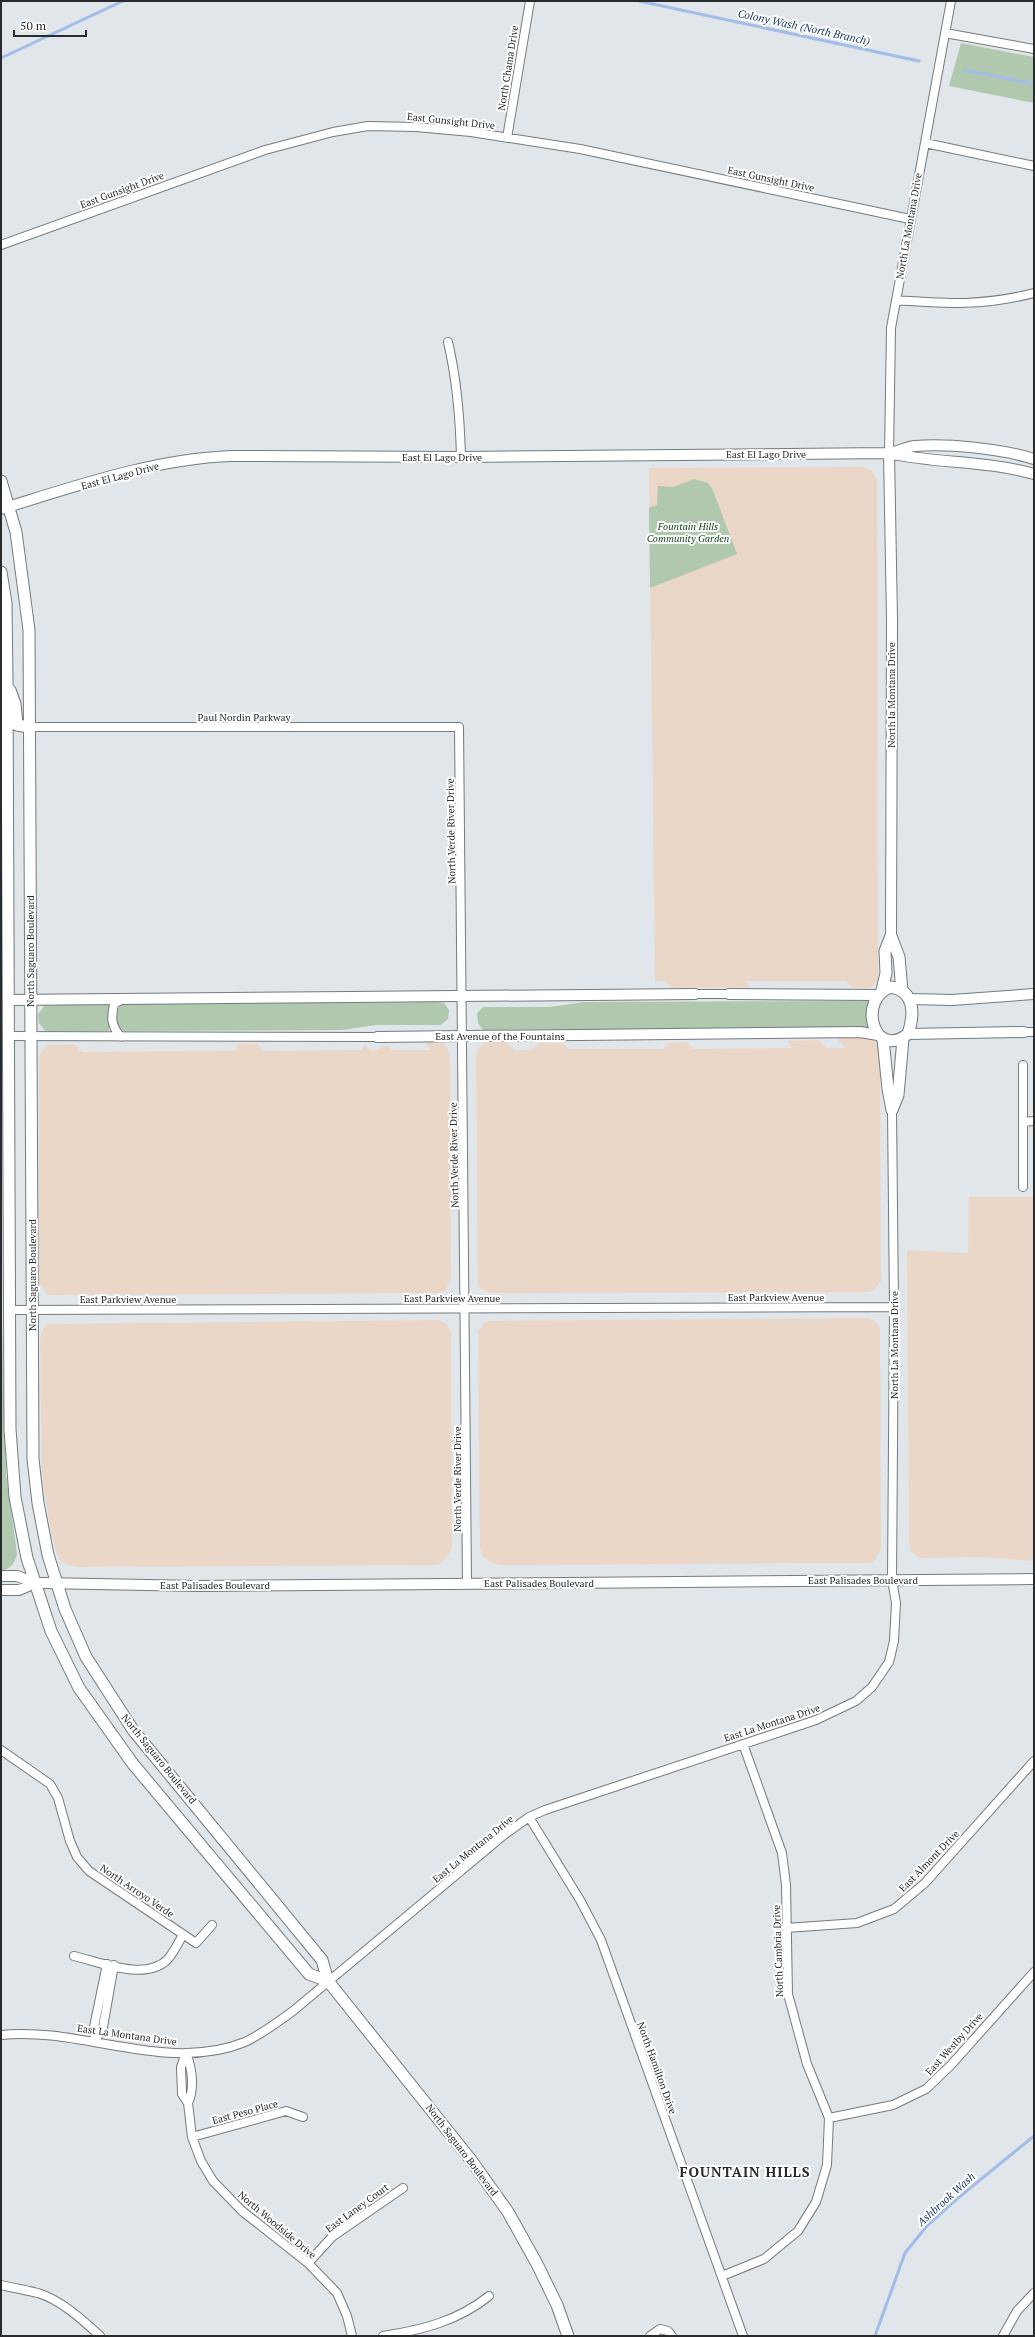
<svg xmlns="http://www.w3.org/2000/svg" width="1035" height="2337" viewBox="0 0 1035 2337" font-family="'PT Serif',serif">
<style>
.commercial{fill:#ebd7c8}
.green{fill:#afc8ae}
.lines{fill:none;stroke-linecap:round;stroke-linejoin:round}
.stream{stroke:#a3bde8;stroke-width:3}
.minor-casing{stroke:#757a7e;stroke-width:10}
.tertiary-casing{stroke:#757a7e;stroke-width:12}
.secondary-casing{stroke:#757a7e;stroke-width:13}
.minor{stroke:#fff;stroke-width:8}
.tertiary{stroke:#fff;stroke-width:10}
.secondary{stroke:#fff;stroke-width:11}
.labels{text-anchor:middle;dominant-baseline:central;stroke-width:4;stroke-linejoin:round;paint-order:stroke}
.street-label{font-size:10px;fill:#282a2b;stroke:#fff}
.park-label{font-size:10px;font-style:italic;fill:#053f0c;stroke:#fff}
.water-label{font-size:11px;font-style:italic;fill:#1c3c70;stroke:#fff}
.district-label{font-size:14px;font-weight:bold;letter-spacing:1px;fill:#282a2b;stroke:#fff}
</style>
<rect width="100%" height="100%" fill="#e1e6ea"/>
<!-- commercial -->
<path class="commercial" d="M863 467 872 471 877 480 878 980 872 987 867 988H853L846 981H747L749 987 672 988 665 981H655L649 468Z
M839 1037 868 1038 875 1041 879 1044 882 1062 880 1081 881 1281 875 1289 869 1292 490 1293 480 1288 478 1283 476 1056 477 1050 483 1044 488 1041H505L514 1050H531L539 1043H563L569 1049H663L669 1043 687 1042 694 1049 792 1048 787 1041 819 1040 826 1048H846L838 1040Z
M426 1042 443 1043 447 1047 450 1056 451 1280 445 1291 439 1293 49 1295 42 1288 39 1283V1060L40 1053 47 1045 74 1044 82 1052 235 1051 238 1044H258L263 1051 362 1050 364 1045 371 1050H378L381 1046H389L392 1050H431Z
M969 1197H1034V1561L980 1557 920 1558 911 1551 909 1544 907 1250 968 1253Z
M869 1318 878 1324 880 1330 881 1549 875 1560 870 1563 500 1565 488 1561 482 1555 480 1547 478 1332 484 1323 489 1321Z
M440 1320 448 1326 451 1332 452 1545 450 1553 441 1563 436 1565 76 1567 64 1563 59 1559 51 1533 42 1474 40 1339 43 1328 48 1324Z"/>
<!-- green -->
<path class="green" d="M961 43 1034 57V103L949 86Z
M694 479 708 483 712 488 737 554 650 588 649 508 657 505 658 486 673 487Z
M869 999 867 1014 870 1030 860 1028 483 1030 478 1023 477 1013 483 1007H550L584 1002 861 1001Z
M436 1002 444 1003 449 1010 448 1019 441 1025H376L342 1030 123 1031 116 1024 117 1008 123 1004Z
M46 1004H109V1031H45L39 1023 38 1014Z
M1 1289 6 1475 17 1553C16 1563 10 1569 1 1571Z"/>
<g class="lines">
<!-- stream -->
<path class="stream" d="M639 1 919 61
M1 58 123 1
M964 70 1034 84
M875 2336 905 2253 926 2227 958 2198 1034 2136"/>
<!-- minor casing -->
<g class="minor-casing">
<path id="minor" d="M945 33 1034 49
M507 138 530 1
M925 143 1034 166
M1 245 265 150 333 132 368 126 416 127 471 132 580 149 910 219
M896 300C947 304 984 306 1034 293
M448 342C457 380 460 417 461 457
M889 453 891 328 951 1
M29 727H459L467 1583
M695 994H729
M1024 1032H1034
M8 1036 377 1037
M121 1037C111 1026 111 1018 114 1004L124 998
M1023 1065V1187
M1023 1122 1034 1121
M10 1310 894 1307
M1 1750 50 1784 58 1798 70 1841 77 1857 89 1871 196 1943 212 1925
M529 1817 580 1900 601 1940 743 2336
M786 1928 857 1923 894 1909 925 1883 1034 1761
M74 1956C100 1962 146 1982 168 1959 174 1952 178 1943 183 1935
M1 2035C81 2026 166 2074 245 2042 262 2034 278 2022 293 2011L504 1835 529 1817 545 1810 816 1720 856 1701 872 1687 889 1662 894 1641 896 1603 892 1580 894 1307 892 1110
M95 2040 94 2027 107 1964
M95 2041 103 2027 114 1965
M186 2053 181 2067 182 2094 188 2103 192 2137 201 2161 213 2181 242 2211 308 2263 337 2293 347 2316 352 2336
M186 2053C192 2068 195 2088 188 2103
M829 2118 893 2105 926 2089 951 2065 1034 1972
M192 2137 286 2111 303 2117
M308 2263 332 2237 403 2188
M722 2276 764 2259 798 2231 816 2202 827 2165 829 2118 807 2064 788 1994 786 1885 782 1853 743 1744
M1 2285C13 2288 26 2290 38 2293 61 2300 83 2320 100 2336
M383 2336C422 2330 458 2321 489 2296
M650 2336 660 2329 668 2331 672 2336
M1003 2336 1017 2311 1034 2293"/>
</g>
<!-- tertiary casing -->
<g class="tertiary-casing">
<path id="tertiary" d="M889 453 892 619 891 936
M891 453C898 451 907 447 915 446 948 443 1002 449 1034 459
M1 509C76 486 153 459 231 456L461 457 889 453C938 464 984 460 1034 474
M729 994 877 995
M911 999 952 1000 1034 994
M8 1000C237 997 466 997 695 994
M908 1034 1024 1032
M377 1037 860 1032 878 1035
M1 1576H17L35 1583
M1 1590H19L35 1583H43L198 1586 1034 1579"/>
</g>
<!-- secondary casing -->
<g class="secondary-casing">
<path id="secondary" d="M1 481 16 532 29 630 33 1459 38 1503 48 1555 65 1609 86 1657 133 1730 322 1960 328 1981 471 2160 508 2212 537 2264 557 2305 568 2336
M1 572 6 603 7 680 10 1429 15 1497 27 1558 51 1631 79 1688 133 1764 309 1974 328 1981
M10 690 15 704 17 725 29 727
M891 936 899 957 902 991
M891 987C916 991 914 1016 908 1034 873 1061 857 998 891 987Z
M882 990 886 973 885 951 891 936
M883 1039 888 1089 892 1110
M892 1110 898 1095 903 1039"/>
</g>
<!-- minor -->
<use href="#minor" class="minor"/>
<!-- tertiary -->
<use href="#tertiary" class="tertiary"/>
<!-- secondary -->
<use href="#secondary" class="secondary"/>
</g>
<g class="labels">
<!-- street labels -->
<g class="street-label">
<text transform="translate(508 68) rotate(-81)">North Chama Drive</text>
<text transform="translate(451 121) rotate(6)">East Gunsight Drive</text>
<text transform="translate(771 179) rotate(12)">East Gunsight Drive</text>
<text transform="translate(122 190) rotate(-20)">East Gunsight Drive</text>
<text transform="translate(909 226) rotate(-80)">North La Montana Drive</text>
<text x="766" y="454">East El Lago Drive</text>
<text x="442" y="457">East El Lago Drive</text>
<text transform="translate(120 476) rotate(-15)">East El Lago Drive</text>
<text transform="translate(891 695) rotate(-90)">North la Montana Drive</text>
<text x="244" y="717">Paul Nordin Parkway</text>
<text transform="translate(451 831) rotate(-91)">North Verde River Drive</text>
<text transform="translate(30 951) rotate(-90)">North Saguaro Boulevard</text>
<text x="500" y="1036">East Avenue of the Fountains</text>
<text transform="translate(454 1155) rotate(-91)">North Verde River Drive</text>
<text transform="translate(32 1275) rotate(-90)">North Saguaro Boulevard</text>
<text x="776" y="1297">East Parkview Avenue</text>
<text x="452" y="1298">East Parkview Avenue</text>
<text x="128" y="1299">East Parkview Avenue</text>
<text transform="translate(894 1345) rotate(-90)">North La Montana Drive</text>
<text transform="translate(457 1479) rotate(-90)">North Verde River Drive</text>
<text x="863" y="1580">East Palisades Boulevard</text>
<text x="539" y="1583">East Palisades Boulevard</text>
<text x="215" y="1585">East Palisades Boulevard</text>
<text transform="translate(772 1723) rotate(-18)">East La Montana Drive</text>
<text transform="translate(159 1759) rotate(51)">North Saguaro Boulevard</text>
<text transform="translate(473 1849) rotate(-39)">East La Montana Drive</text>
<text transform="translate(929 1861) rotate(-46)">East Almont Drive</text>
<text transform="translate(137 1891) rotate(34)">North Arroyo Verde</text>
<text transform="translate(778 1951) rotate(-92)">North Cambria Drive</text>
<text transform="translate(127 2035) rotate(8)">East La Montana Drive</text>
<text transform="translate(954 2044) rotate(-48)">East Westby Drive</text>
<text transform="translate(657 2068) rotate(70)">North Hamilton Drive</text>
<text transform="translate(245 2112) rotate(-15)">East Peso Place</text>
<text transform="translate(462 2150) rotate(53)">North Saguaro Boulevard</text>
<text transform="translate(357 2208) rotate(-36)">East Laney Court</text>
<text transform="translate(277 2225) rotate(40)">North Woodside Drive</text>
</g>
<!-- park labels -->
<g class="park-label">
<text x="688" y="526">Fountain Hills<tspan x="688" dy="12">Community Garden</tspan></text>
</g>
<!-- water labels -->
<g class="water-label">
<text transform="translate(804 27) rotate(12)">Colony Wash (North Branch)</text>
<text transform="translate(946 2199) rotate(-42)">Ashbrook Wash</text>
</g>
<!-- district labels -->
<g class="district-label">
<text x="745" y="2171">FOUNTAIN HILLS</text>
</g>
</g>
<!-- border -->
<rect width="1035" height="2337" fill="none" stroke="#282a2b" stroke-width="4"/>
<!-- scale -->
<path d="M14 30v6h72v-6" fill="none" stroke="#282a2b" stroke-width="2"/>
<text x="20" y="30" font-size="12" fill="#282a2b" stroke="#ffffff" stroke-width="3" paint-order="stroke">50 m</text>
</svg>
